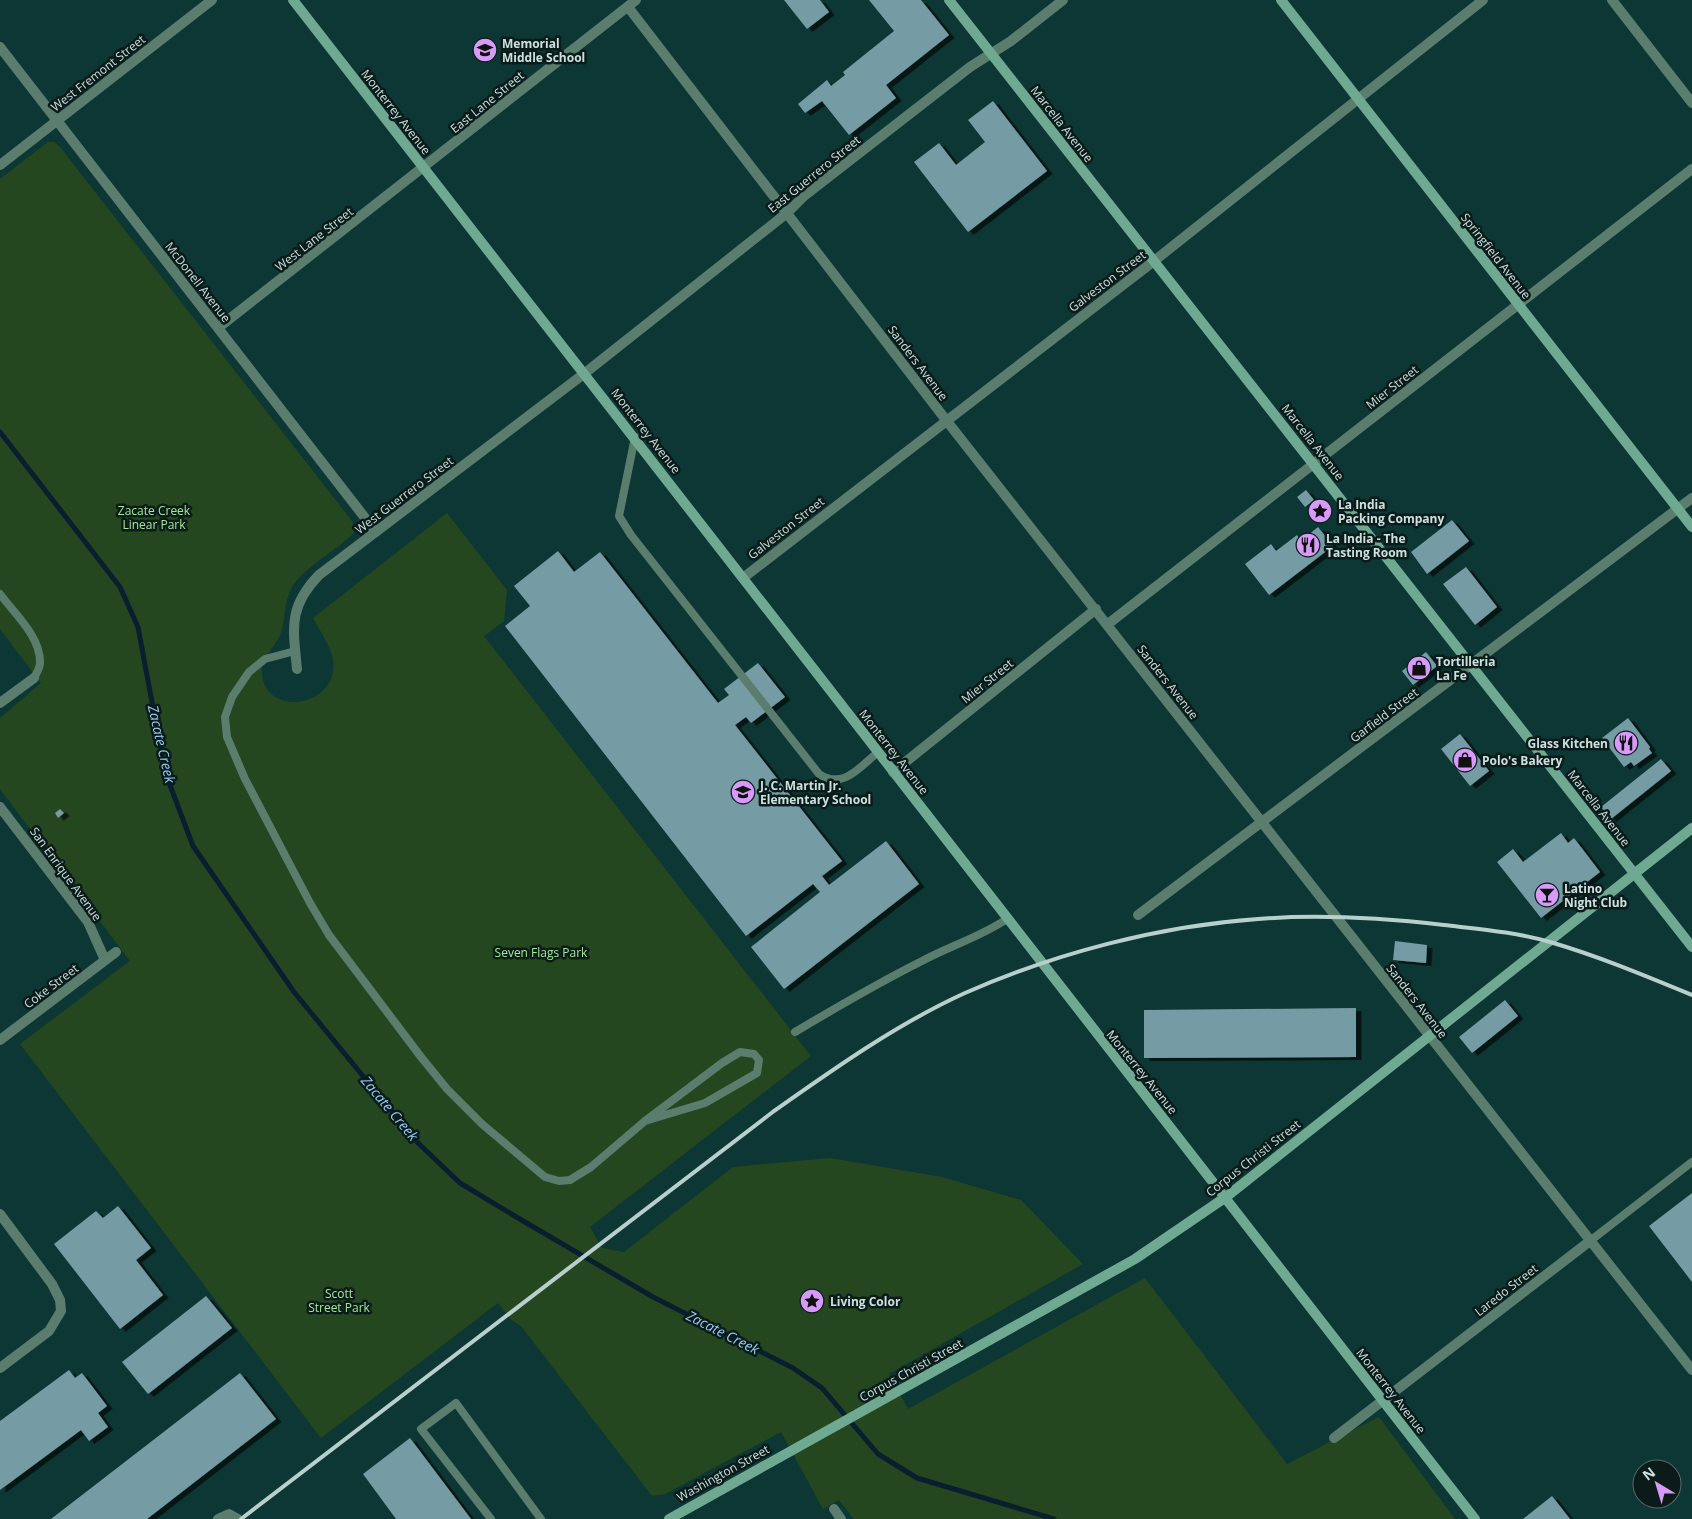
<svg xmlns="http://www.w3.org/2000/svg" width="1692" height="1519" viewBox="0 0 1692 1519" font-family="'Open Sans',sans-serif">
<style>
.green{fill:#25471f}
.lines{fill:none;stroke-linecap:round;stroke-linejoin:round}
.stream{stroke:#071f2e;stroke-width:5}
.building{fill:#749ba5;filter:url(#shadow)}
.lane{stroke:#5a7d6e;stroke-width:8}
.street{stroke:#5a7d6e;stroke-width:10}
.secondary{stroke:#70a991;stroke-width:10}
.rail{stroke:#b8cfcd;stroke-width:4}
.labels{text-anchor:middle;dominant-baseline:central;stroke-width:5;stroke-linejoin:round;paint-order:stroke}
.poi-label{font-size:12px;font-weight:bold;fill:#cce1df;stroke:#0a1b1a;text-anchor:start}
.street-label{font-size:12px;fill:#cce1df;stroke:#0a1b1a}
.park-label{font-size:12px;fill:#a1e994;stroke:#0a1b1a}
.water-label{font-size:14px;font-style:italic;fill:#94ccf4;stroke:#0a1b1a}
</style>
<defs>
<filter id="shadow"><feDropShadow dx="5.5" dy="3" stdDeviation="0" flood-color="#0009"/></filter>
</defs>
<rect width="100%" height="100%" fill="#0d3734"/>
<!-- green -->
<path class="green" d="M48 142H54L60 147 352 521 355 529 353 534C336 550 313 562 297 580 283 596 287 614 281 633 277 645 262 657 262 670 261 718 340 710 333 659 330 645 320 631 313 618L447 513 507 590 504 621 484 636 811 1056 590 1227 602 1248 624 1252 733 1167 830 1158 942 1177 1021 1200 1083 1264 889 1374 908 1409 1145 1278 1287 1464 1379 1417 1455 1519H854L839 1500 823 1509 781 1432 665 1494 652 1496 521 1326 510 1319 498 1303 321 1438 20 1044 130 961 0 789V718L41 683 0 629V179Z"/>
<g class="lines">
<!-- stream -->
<path class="stream" d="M0 432 120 587 138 627 165 772 193 846 294 992 417 1142 460 1183 513 1215 653 1297 793 1368 822 1388 878 1454 917 1478 1054 1519"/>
</g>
<!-- building -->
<path class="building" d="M784 0H820L829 12 807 29Z
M869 0H921L949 35 886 85 896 98 849 135 822 101 805 113 798 104 827 80 831 86 845 75 843 72 894 31Z
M993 101 1047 171 968 232 914 162 939 143 956 165 985 142 968 120Z
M1306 490 1314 500 1305 507 1297 497Z
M1452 520 1469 541 1427 574 1411 552Z
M1318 527 1333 546 1269 595 1245 564 1271 544 1276 551 1297 535 1301 541Z
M558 551 574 572 600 552 718 703 729 695 724 689 758 663 785 697 751 723 746 717 735 725 842 861 822 876 829 885 886 841 919 884 784 989 751 947 820 892 813 884 746 936 505 626 530 606 514 586Z
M1466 567 1497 607 1475 625 1443 584Z
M1426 652 1437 666 1413 685 1402 671Z
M1628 718 1650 747 1649 749 1652 753 1634 766 1631 762 1624 767 1602 738Z
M1460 734 1489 771 1470 786 1441 749Z
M1661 759 1671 771 1611 819 1601 807Z
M60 809 64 813 58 818 55 813Z
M1561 833 1568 843 1574 838 1600 872 1541 918 1497 862 1513 849 1523 862Z
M1395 941 1427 945 1426 963 1393 960Z
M1505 1000 1518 1016 1472 1053 1459 1037Z
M1356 1008V1057L1144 1058V1010Z
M1692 1193V1282L1649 1226Z
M118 1206 151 1248 136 1260 163 1295 120 1329 54 1244 96 1211 103 1218Z
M206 1296 232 1328 148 1394 122 1362Z
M69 1370 75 1378 82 1373 107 1406 98 1413 108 1427 89 1441 81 1430 0 1490V1421Z
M240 1373 276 1419 147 1519H51Z
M410 1438 471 1519H396L363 1474Z
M1552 1496 1570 1519H1523Z"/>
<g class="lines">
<!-- lane -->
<path class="lane" d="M635 437 619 516 631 535 819 774C843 790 860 767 878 752
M0 594C14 613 41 637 40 663 40 668 36 674 34 678
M295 651 265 659 249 672 232 697 225 717 227 737 245 779 310 903 329 935 421 1057 447 1089 482 1124 545 1177 559 1181 570 1180 591 1167 645 1121 722 1063 740 1052 754 1054 759 1060 757 1073 705 1103 645 1121
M795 1032C837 1007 878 983 922 961 950 946 980 937 1007 919
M1590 1241 1692 1162
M491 1519 421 1429 456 1403 541 1519"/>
<!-- street -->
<path class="street" d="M1612 0 1692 103
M628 7 946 420 1692 1370
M0 47 376 532
M0 165 212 0
M218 328 636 0
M743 578 1154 261 1483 0
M1108 624 1692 169
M297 669C293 628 288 607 319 575L585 373 787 213 804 196 970 67 1011 41 1063 0
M0 703 34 678
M893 772 1096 609
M0 807 88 922 105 960
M1138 915 1692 498
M0 1040 116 952
M0 1214 52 1284 60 1300 61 1311 49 1331 0 1368
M1334 1438 1590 1241
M834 1509 841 1519
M218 1519 229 1514 238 1519"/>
<!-- secondary -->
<path class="secondary" d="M293 0 1475 1519
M949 0 1692 947
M1281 0 1692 527
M669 1519 1135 1259 1226 1197 1692 828"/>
<!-- rail -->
<path class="rail" d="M241 1519 774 1111C835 1068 897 1024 965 993 1056 953 1159 926 1258 919 1319 914 1383 918 1444 925 1478 929 1516 932 1550 942 1598 956 1646 976 1692 995"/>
</g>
<!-- icons -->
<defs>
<g id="school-disc" transform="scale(1.25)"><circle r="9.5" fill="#d89af8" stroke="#0a1b1a"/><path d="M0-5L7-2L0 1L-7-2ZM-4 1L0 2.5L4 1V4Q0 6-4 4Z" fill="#111"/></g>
<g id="sight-disc" transform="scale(1.25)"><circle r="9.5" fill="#d89af8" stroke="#0a1b1a"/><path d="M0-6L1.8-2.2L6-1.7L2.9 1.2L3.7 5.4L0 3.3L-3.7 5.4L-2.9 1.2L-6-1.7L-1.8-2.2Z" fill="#111"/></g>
<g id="restaurant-disc" transform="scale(1.25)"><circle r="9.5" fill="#d89af8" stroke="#0a1b1a"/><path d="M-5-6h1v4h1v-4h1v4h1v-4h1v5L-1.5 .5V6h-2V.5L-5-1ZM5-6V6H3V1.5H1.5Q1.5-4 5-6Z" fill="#111"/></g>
<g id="shop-disc" transform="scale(1.25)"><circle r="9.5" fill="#d89af8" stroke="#0a1b1a"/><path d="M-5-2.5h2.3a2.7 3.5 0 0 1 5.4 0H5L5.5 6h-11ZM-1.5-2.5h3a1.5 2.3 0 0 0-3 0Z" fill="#111"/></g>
<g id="bar-disc" transform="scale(1.25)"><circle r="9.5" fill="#d89af8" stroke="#0a1b1a"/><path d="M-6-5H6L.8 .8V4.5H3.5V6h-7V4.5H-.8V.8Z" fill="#111"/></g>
</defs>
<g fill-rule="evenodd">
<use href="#school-disc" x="485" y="50"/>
<use href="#sight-disc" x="1320" y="511"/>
<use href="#restaurant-disc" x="1308" y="545"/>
<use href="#shop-disc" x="1419" y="668"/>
<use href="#restaurant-disc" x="1626" y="743"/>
<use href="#shop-disc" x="1465" y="760"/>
<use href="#school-disc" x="743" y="792"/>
<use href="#bar-disc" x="1547" y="895"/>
<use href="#sight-disc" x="812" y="1301"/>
</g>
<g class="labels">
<!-- poi labels -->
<g class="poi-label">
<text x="502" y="43">Memorial<tspan x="502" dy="14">Middle School</tspan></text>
<text x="1338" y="504">La India<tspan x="1338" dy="14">Packing Company</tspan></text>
<text x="1326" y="538">La India - The<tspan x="1326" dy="14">Tasting Room</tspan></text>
<text x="1436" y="661">Tortilleria<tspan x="1436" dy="14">La Fe</tspan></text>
<text x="1608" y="743" text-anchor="end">Glass Kitchen</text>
<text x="1482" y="760">Polo's Bakery</text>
<text x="760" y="785">J. C. Martin Jr.<tspan x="760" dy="14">Elementary School</tspan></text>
<text x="1564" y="888">Latino<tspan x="1564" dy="14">Night Club</tspan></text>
<text x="830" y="1301">Living Color</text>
</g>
<!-- street labels -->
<g class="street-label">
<text transform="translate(98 73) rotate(-38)">West Fremont Street</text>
<text transform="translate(487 102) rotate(-39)">East Lane Street</text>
<text transform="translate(396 112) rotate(52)">Monterrey Avenue</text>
<text transform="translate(1062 124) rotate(52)">Marcella Avenue</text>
<text transform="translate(814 174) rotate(-39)">East Guerrero Street</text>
<text transform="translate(314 239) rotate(-38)">West Lane Street</text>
<text transform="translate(1496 256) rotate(52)">Springfield Avenue</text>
<text transform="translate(1107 281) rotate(-37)">Galveston Street</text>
<text transform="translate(198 282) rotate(52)">McDonell Avenue</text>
<text transform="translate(918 363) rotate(53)">Sanders Avenue</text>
<text transform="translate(1392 387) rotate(-38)">Mier Street</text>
<text transform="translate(646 431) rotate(52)">Monterrey Avenue</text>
<text transform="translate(1313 442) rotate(52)">Marcella Avenue</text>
<text transform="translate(404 495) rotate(-37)">West Guerrero Street</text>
<text transform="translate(786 528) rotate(-38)">Galveston Street</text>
<text transform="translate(987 681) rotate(-39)">Mier Street</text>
<text transform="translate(1168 682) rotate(52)">Sanders Avenue</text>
<text transform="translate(1384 715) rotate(-37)">Garfield Street</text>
<text transform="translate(894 752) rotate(52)">Monterrey Avenue</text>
<text transform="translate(1599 808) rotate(52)">Marcella Avenue</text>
<text transform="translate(66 874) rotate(54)">San Enrique Avenue</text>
<text transform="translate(51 986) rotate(-37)">Coke Street</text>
<text transform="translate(1417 1001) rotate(52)">Sanders Avenue</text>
<text transform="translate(1142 1072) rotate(51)">Monterrey Avenue</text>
<text transform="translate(1253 1158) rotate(-38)">Corpus Christi Street</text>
<text transform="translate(1506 1290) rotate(-38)">Laredo Street</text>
<text transform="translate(911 1370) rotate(-29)">Corpus Christi Street</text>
<text transform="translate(1391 1391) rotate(52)">Monterrey Avenue</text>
<text transform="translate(723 1473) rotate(-29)">Washington Street</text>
</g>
<!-- park labels -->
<g class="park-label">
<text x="154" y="510">Zacate Creek<tspan x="154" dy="14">Linear Park</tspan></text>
<text x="541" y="952">Seven Flags Park</text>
<text x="339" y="1293">Scott<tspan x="339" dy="14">Street Park</tspan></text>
</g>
<!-- water labels -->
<g class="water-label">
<text transform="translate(162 744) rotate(77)">Zacate Creek</text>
<text transform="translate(390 1108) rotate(50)">Zacate Creek</text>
<text transform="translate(723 1332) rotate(27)">Zacate Creek</text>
</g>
</g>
<!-- north arrow -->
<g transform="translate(1657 1484) rotate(322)"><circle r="24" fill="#0a1b1a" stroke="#586a69"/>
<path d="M0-4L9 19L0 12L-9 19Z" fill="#d89af8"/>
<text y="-8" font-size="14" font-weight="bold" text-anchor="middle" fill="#cce1df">N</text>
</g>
</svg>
